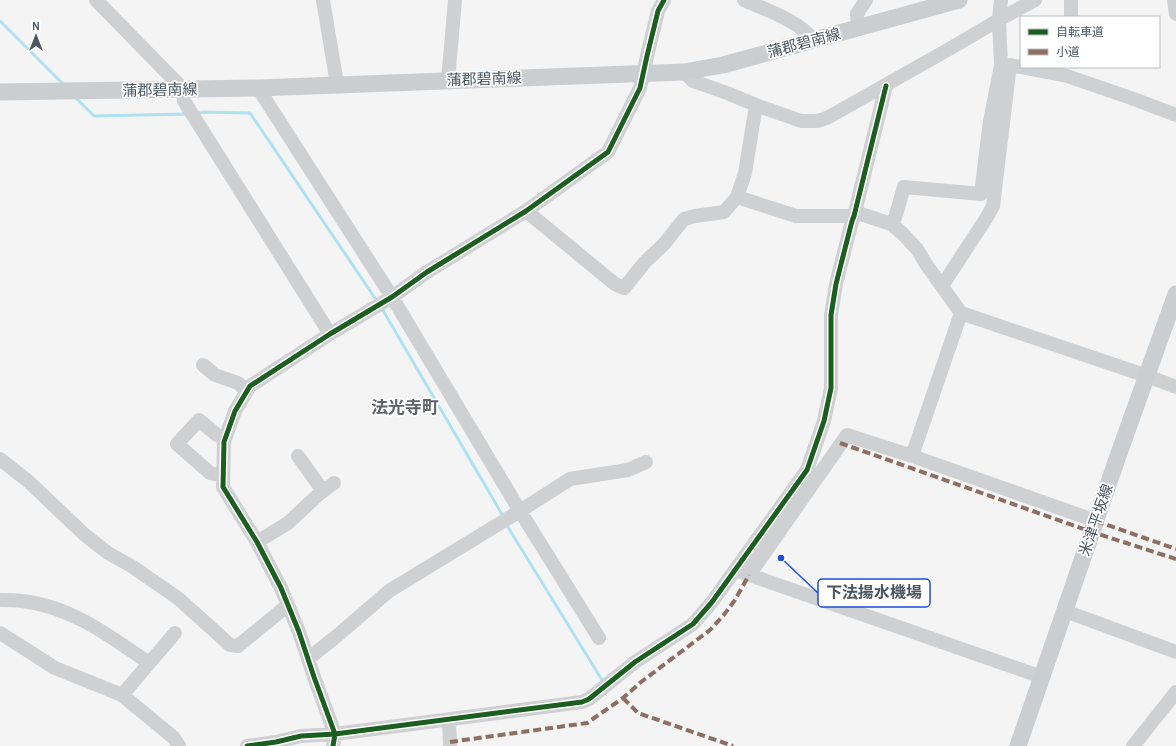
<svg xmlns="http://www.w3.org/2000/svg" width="1176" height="746" viewBox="0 0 1176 746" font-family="Karla,'Noto Sans JP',sans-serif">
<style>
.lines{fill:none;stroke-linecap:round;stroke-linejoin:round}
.stream{stroke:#aee2f0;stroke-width:3}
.minor{stroke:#ced0d2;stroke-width:14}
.major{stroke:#caced1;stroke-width:17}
.quiet{stroke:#8d6e63;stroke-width:4;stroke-dasharray:8 4;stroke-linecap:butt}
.cycleway-casing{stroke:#fff;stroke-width:8}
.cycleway{stroke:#1b5e20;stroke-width:5}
.labels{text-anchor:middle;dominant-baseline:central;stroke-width:3.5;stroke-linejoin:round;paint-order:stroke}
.street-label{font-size:15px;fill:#4a5661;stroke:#fff}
.quarter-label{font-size:17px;font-weight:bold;fill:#5f6368;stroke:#fff}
.leader{fill:none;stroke:#1d4ed8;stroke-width:1.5}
.callout-dot{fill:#1d4ed8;stroke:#fff;stroke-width:1.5}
.callout{fill:#fff;stroke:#1d4ed8;stroke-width:1.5}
.callout-label{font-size:16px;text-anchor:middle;font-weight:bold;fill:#4a5661}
</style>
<rect width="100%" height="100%" fill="#f4f4f4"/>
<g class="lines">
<!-- stream -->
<path class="stream" d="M0 21 63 84
M75 97 94 116 185 114 187 116
M196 114 203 112 250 113 377 301
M381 307 503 516
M506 524 602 680"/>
<!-- minor -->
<path class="minor" d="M96 0 183 89 184 101 330 334
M323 0 337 84
M744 0C764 9 802 22 813 40
M1174 0 1176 14
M1071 17V0
M858 28 857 14 866 0
M684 72 693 81 727 93 756 105 801 121H817L827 118 951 48 1002 18 1035 0
M448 80 455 0
M258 88 392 297 520 511 599 638
M737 197 796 216H848L861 214 891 224 902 233 917 249 926 264 961 313 1147 376 1176 387
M526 211 615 284 624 288 645 262 664 244 684 219 695 216 724 212 737 197 745 173 756 105
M891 224 895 218 904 187 981 194 990 121 1001 65 999 20 1001 0
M942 286 987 217 993 206 1010 65 1067 76 1131 98 1176 115
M203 365 215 375 238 383 247 391
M298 456 323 491
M912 456 961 313
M0 459 28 481 85 535 108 553 133 567 179 599 230 645 238 646 288 605
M223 476 210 473 177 444 199 420 217 435 225 438
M257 542 288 523 318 495 334 483
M741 572 1042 677
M749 575 847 435 912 456 1096 521
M0 600C7 600 15 600 22 601 70 606 110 636 149 663
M1065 611 1176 652
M0 633 55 668 122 695 173 737 179 746
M308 659 338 635 389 591 520 511 570 479 628 470 646 462
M122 695 175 633
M449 720 450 746
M247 746 276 742 301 736 335 734 582 702 589 699 635 662 693 624 712 602 807 470 824 421 831 388V315L836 284 852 221 854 216 886 86
M333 746 335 734 314 677 299 632 281 588 257 542 223 487 224 442 235 411 250 386 330 334 392 297 427 272 526 211 608 152 640 88 647 56 658 11 664 0
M1133 746 1176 692"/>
<!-- major -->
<path class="major" d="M0 92 258 88 684 72 723 65 959 0
M1018 746 1118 456 1176 294"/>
<!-- quiet -->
<path class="quiet" d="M840 443 1092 532 1176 559
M1096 521 1176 549
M623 698 638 713 733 746
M450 742 587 723 623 698 641 682 710 630 723 616 735 600 749 575"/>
<!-- cycleway casing -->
<g class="cycleway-casing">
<path id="cycleway" d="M247 746 276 742 301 736 335 734 582 702 589 699 635 662 693 624 712 602 807 470 824 421 831 388V315L836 284 852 221 854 216 886 86
M333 746 335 734 314 677 299 632 281 588 257 542 223 487 224 442 235 411 250 386 330 334 392 297 427 272 526 211 608 152 640 88 647 56 658 11 664 0"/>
</g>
<!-- cycleway -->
<use href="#cycleway" class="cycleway"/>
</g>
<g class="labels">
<!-- street labels -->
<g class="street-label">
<text transform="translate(804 43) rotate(-15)">蒲郡碧南線</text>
<text transform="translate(484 79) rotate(-2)">蒲郡碧南線</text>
<text transform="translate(160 90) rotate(-1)">蒲郡碧南線</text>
<text transform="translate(1096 520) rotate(-71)">米津平坂線</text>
</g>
<!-- quarter labels -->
<g class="quarter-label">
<text x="405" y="407">法光寺町</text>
</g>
</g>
<!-- callouts -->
<path class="leader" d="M781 558L818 593"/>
<circle class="callout-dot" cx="781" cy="558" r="4"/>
<rect class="callout" x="818" y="579" width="112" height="28" rx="4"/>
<g class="callout-label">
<text x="874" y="598">下法揚水機場</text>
</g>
<!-- legend -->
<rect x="1020" y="16" width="140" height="52" fill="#ffffff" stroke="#b7bbc0"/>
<rect x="1028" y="29" width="20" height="6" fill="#1b5e20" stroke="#b7bbc0"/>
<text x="1056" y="36" font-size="12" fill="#4a5661">自転車道</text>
<rect x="1028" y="49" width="20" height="6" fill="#8d6e63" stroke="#b7bbc0"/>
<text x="1056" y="56" font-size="12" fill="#4a5661">小道</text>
<!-- north arrow -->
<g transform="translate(36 36)" stroke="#ffffff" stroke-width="3" paint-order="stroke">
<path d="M0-3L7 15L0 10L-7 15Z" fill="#4a5661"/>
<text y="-6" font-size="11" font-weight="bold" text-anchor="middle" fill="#4a5661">N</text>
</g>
</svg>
